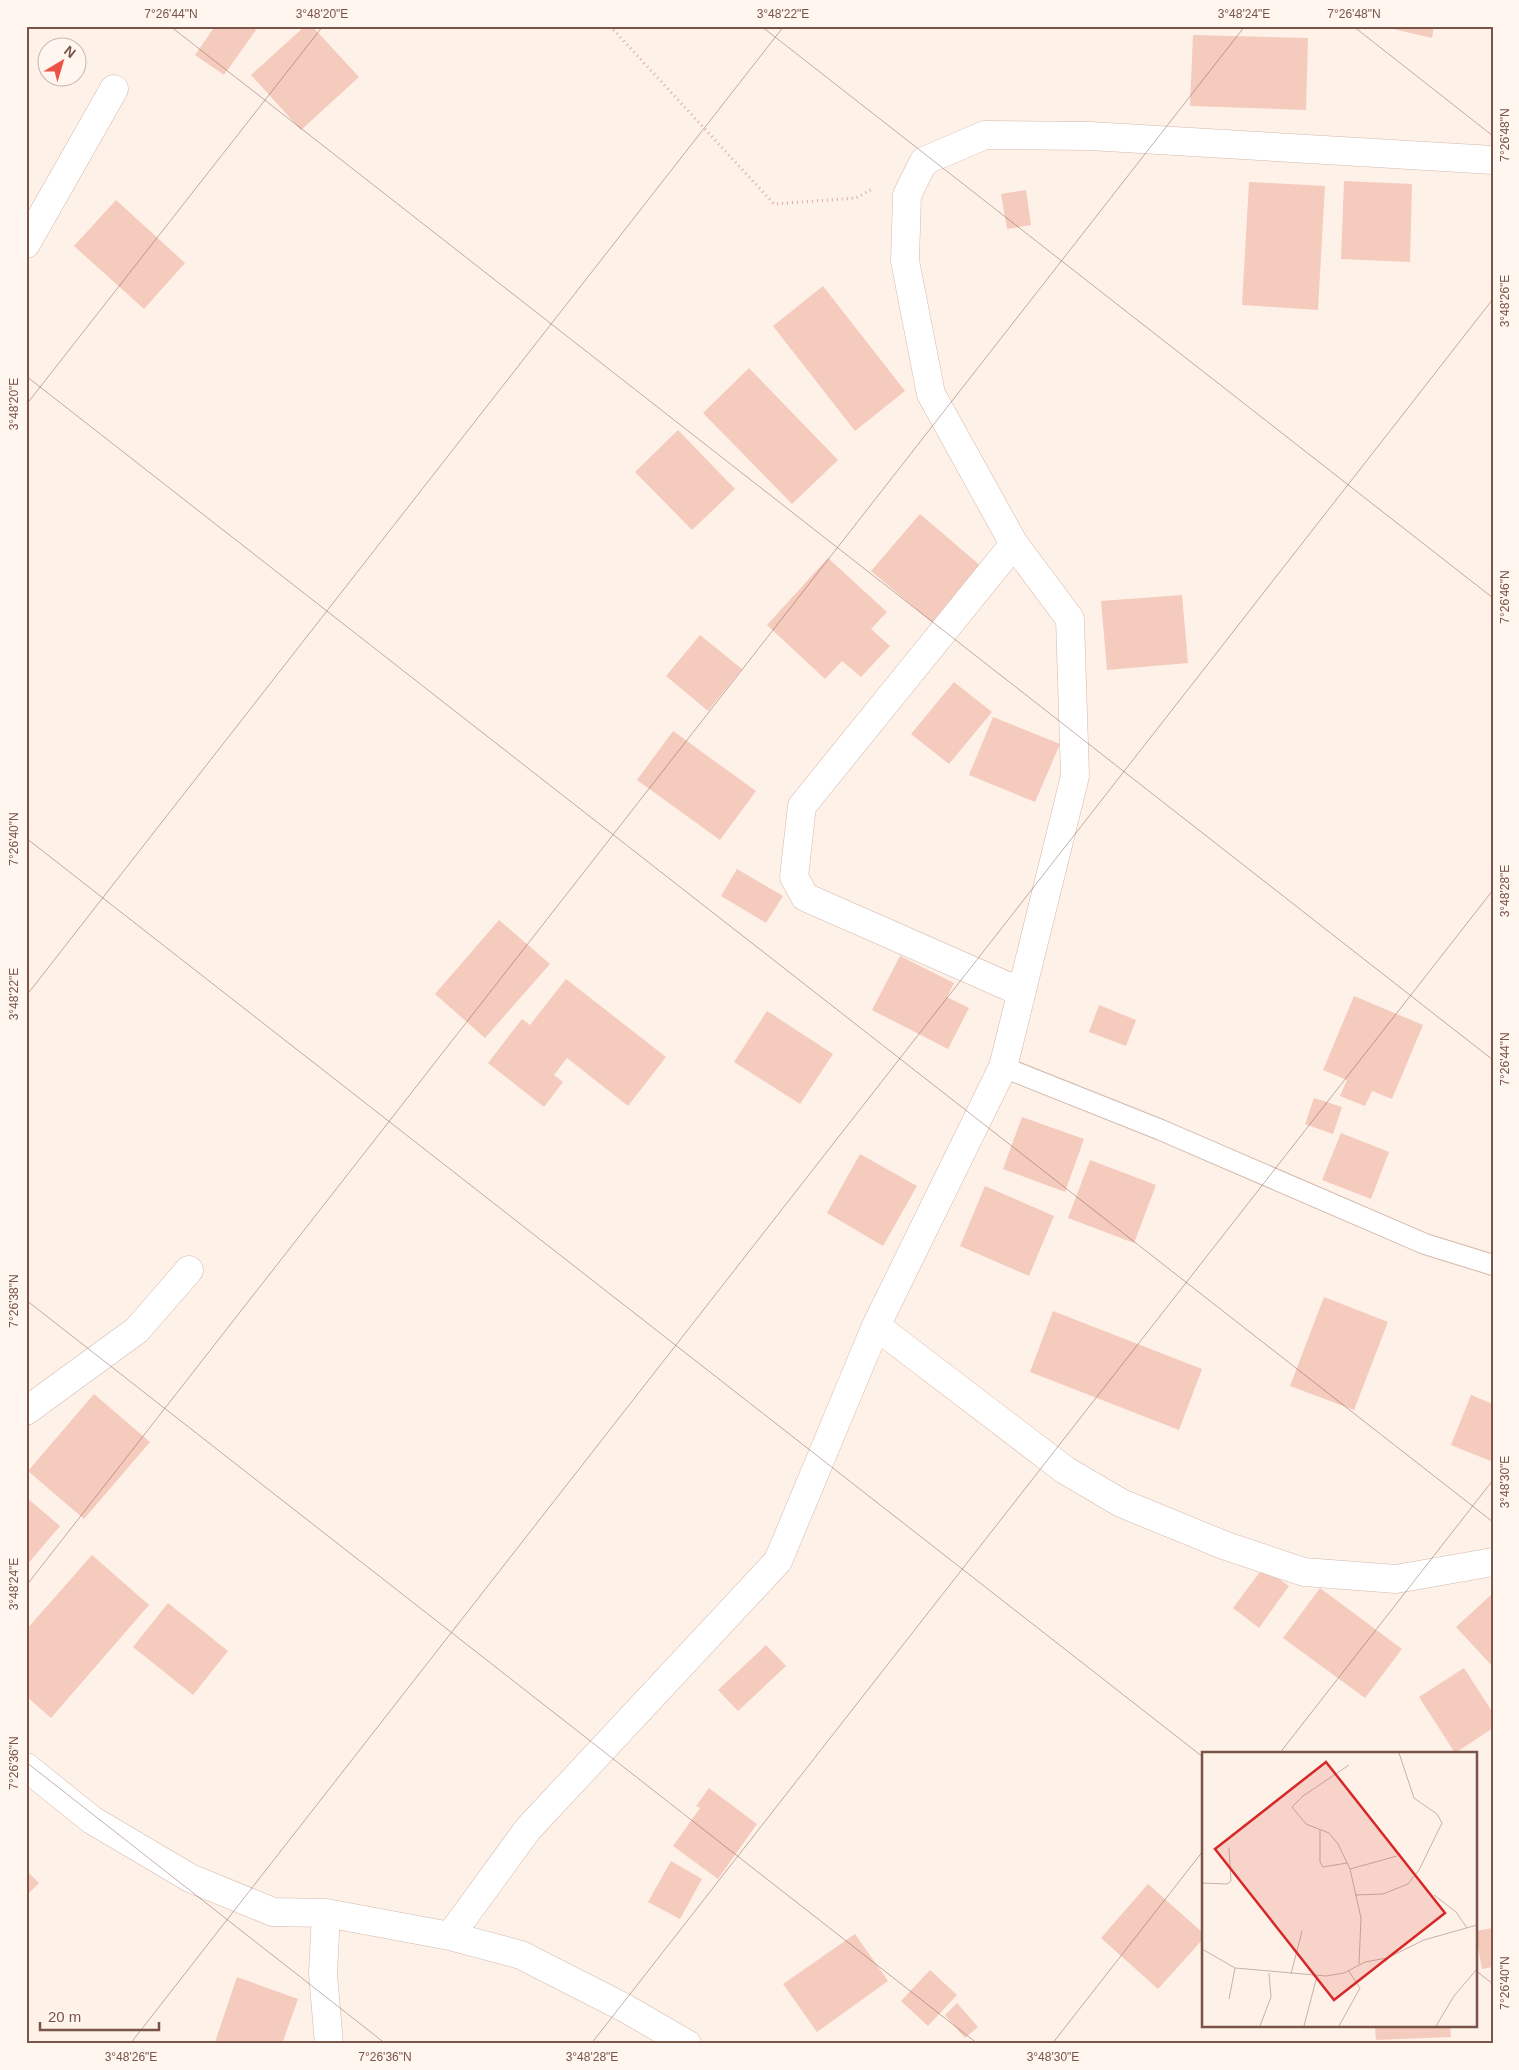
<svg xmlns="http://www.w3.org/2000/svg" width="1519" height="2070" viewBox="0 0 1519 2070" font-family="Helvetica,sans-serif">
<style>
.building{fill:#f5cbbd}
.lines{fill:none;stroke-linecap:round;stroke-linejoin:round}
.service-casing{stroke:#d3b9ae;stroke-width:22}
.minor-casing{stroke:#d3b9ae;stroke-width:29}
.path{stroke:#daad9f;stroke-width:3;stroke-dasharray:1 4;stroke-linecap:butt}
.service{stroke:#fff;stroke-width:20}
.minor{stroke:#fff;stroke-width:28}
.ticks{fill:none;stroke:#7a5349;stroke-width:1;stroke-opacity:0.45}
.inset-road{fill:none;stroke:#c9b2a8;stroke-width:1}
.view{fill:#d62828;fill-opacity:0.15;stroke:#d62828;stroke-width:2.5}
.inset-edge{fill:none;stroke:#7a5349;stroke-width:2.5}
.neatline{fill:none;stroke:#7a5349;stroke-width:2}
.ticks-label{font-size:12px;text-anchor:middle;fill:#7a5349}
</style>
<rect width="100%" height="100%" fill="#fef1e7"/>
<!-- building -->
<path class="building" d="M215 26H250L256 30 224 75 195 55Z
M305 26H312L359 77 301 130 251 75Z
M1380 26H1434L1432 38Z
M1193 35 1308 38 1306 110 1190 106Z
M1344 181 1412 184 1410 262 1341 259Z
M1249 182 1325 186 1318 310 1242 305Z
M1026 190 1031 225 1007 229 1001 194Z
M116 200 185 263 144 309 74 246Z
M823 286 905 391 855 431 773 326Z
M749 368 838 460 792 504 703 413Z
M678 430 735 489 692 530 635 472Z
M920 514 982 567 934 624 871 571Z
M828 558 887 612 871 629 890 646 861 677 842 661 825 679 767 625Z
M1182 595 1188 663 1107 670 1101 601Z
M700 635 742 669 708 711 666 676Z
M954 682 992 712 949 764 911 734Z
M993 717 1060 744 1035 802 969 775Z
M673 731 756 791 720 840 637 780Z
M737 869 783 896 766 923 721 896Z
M499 920 550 964 485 1038 435 994Z
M900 956 954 983 947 997 969 1008 948 1049 872 1010Z
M566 979 666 1057 628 1106 567 1058 554 1075 563 1082 544 1107 488 1063 522 1019 530 1025Z
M1354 996 1423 1025 1392 1099 1372 1091 1365 1106 1340 1096 1347 1080 1323 1070Z
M1099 1005 1136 1020 1126 1046 1089 1032Z
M767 1011 833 1054 800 1104 734 1062Z
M1314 1098 1342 1107 1333 1134 1305 1124Z
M1022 1117 1084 1139 1065 1192 1003 1169Z
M1341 1133 1389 1152 1371 1199 1322 1180Z
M860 1154 917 1186 883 1246 827 1213Z
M1090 1160 1156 1185 1134 1243 1068 1218Z
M985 1186 1054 1216 1029 1276 960 1246Z
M1324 1297 1388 1322 1354 1410 1290 1386Z
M1053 1311 1202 1369 1179 1430 1030 1372Z
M94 1394 150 1442 84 1519 28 1471Z
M1471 1395 1493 1404V1462L1451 1445Z
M26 1497 60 1526 26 1566Z
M92 1555 149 1605 51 1718 26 1696V1630Z
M1263 1568 1289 1586 1259 1628 1233 1608Z
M1320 1588 1402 1649 1365 1698 1283 1638Z
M1493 1593V1665L1492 1666 1456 1627Z
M168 1603 228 1651 193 1695 133 1647Z
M766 1645 786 1666 738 1711 718 1690Z
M1464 1668 1493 1713V1728L1455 1753 1419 1697Z
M709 1788 757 1824 718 1879 673 1846 700 1808 696 1806Z
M671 1861 702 1879 680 1919 648 1902Z
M26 1870 39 1883 26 1896Z
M1148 1884 1203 1933V1939L1158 1989 1101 1938Z
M1493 1928V1967L1482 1969 1475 1931Z
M855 1934 888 1981 817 2032 783 1984Z
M930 1970 957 1995 928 2026 901 2001Z
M237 1977 298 1999 282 2044 215 2042Z
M957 2003 978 2027 965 2038 945 2015Z
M1375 2026H1450L1451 2037 1376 2040Z"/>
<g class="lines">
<!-- service casing -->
<g class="service-casing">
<path id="service" d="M1003 1067 1161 1130 1425 1244 1493 1265"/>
</g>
<!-- minor casing -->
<g class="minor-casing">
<path id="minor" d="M26 244 114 89
M1014 544 802 806 794 877 805 897 1021 992
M876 1326 1065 1470 1121 1503 1226 1546 1304 1572 1396 1579 1493 1562
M26 1411 137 1330 189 1270
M26 1767 92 1820 190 1878 273 1912 326 1913 450 1936 521 1955 625 2008 687 2044
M326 1913 323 1974 329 2044
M450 1936 528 1829 778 1561 876 1326 1003 1067 1075 776 1070 619 1014 544 931 394 905 261 907 195 924 161 985 135 1090 136 1493 160"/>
</g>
<!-- path -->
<path class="path" d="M610 26 774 204 856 198 874 188"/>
<!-- service -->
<use href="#service" class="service"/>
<!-- minor -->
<use href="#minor" class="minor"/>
</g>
<!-- ticks -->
<path class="ticks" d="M170 26 1493 1060M761 26 1493 598M1353 26 1493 136M26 376 1493 1522M26 405 323 26M26 838 1203 1757M26 996 784 26M26 1300 978 2044M26 1586 1245 26M1279 1754 1493 1480M26 1762 386 2044M1475 1970 1493 1984M130 2044 1493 299M591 2044 1493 890M1052 2044 1203 1851"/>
<!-- overview -->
<g transform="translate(1202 1752)">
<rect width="275" height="275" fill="#fef1e7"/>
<path class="inset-road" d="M147 13 101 44 90 55 104 72 127 81 136 92 148 117 159 166 157 212M118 78V110L121 115 145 111M148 117 195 104M0 131 25 132 29 129 27 96M153 143 181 142 206 132 217 118 240 71 235 62 212 46 197 1M232 143 254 160 265 176M0 197 33 216 124 224 142 221 163 210 185 206 222 188 275 173M89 222 100 179M27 247 33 216M58 274 69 245 67 221M102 274 115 224M137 274 158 236 146 218M234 274 252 244 275 217"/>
<path class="view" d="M124 10 243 161 132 248 13 97Z"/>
<rect width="275" height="275" class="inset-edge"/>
</g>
<!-- border -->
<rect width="1519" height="2070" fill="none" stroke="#fff6ef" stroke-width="55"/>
<!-- north arrow -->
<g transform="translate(62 62) rotate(38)"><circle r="24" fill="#fff6ef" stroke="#cab5ad"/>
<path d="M0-4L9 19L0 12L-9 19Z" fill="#ee5245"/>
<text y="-8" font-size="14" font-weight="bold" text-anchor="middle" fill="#7a5349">N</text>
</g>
<!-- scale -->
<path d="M40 2022v8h119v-8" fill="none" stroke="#7a5349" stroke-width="2.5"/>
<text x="48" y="2022" font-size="15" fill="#7a5349" stroke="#fff6ef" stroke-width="4" paint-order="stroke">20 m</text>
<rect x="28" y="28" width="1464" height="2014" class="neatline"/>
<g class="ticks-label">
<text x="171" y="18">7°26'44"N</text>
<text x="322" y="18">3°48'20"E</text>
<text x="783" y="18">3°48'22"E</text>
<text x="1244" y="18">3°48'24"E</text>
<text x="1354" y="18">7°26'48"N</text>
<text transform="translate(1505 135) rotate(-90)" y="4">7°26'48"N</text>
<text transform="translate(1505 301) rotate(-90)" y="4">3°48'26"E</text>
<text transform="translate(14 404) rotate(-90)" y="4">3°48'20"E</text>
<text transform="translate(1505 597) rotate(-90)" y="4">7°26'46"N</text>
<text transform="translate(14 839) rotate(-90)" y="4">7°26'40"N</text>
<text transform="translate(1505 891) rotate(-90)" y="4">3°48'28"E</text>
<text transform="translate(14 994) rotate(-90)" y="4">3°48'22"E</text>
<text transform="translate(1505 1059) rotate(-90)" y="4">7°26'44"N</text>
<text transform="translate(14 1301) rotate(-90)" y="4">7°26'38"N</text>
<text transform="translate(1505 1482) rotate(-90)" y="4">3°48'30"E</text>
<text transform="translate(14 1584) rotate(-90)" y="4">3°48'24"E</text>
<text transform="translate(14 1763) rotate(-90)" y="4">7°26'36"N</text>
<text transform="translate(1505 1983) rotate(-90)" y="4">7°26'40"N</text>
<text x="131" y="2061">3°48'26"E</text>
<text x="385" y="2061">7°26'36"N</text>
<text x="592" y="2061">3°48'28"E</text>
<text x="1053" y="2061">3°48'30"E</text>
</g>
</svg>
